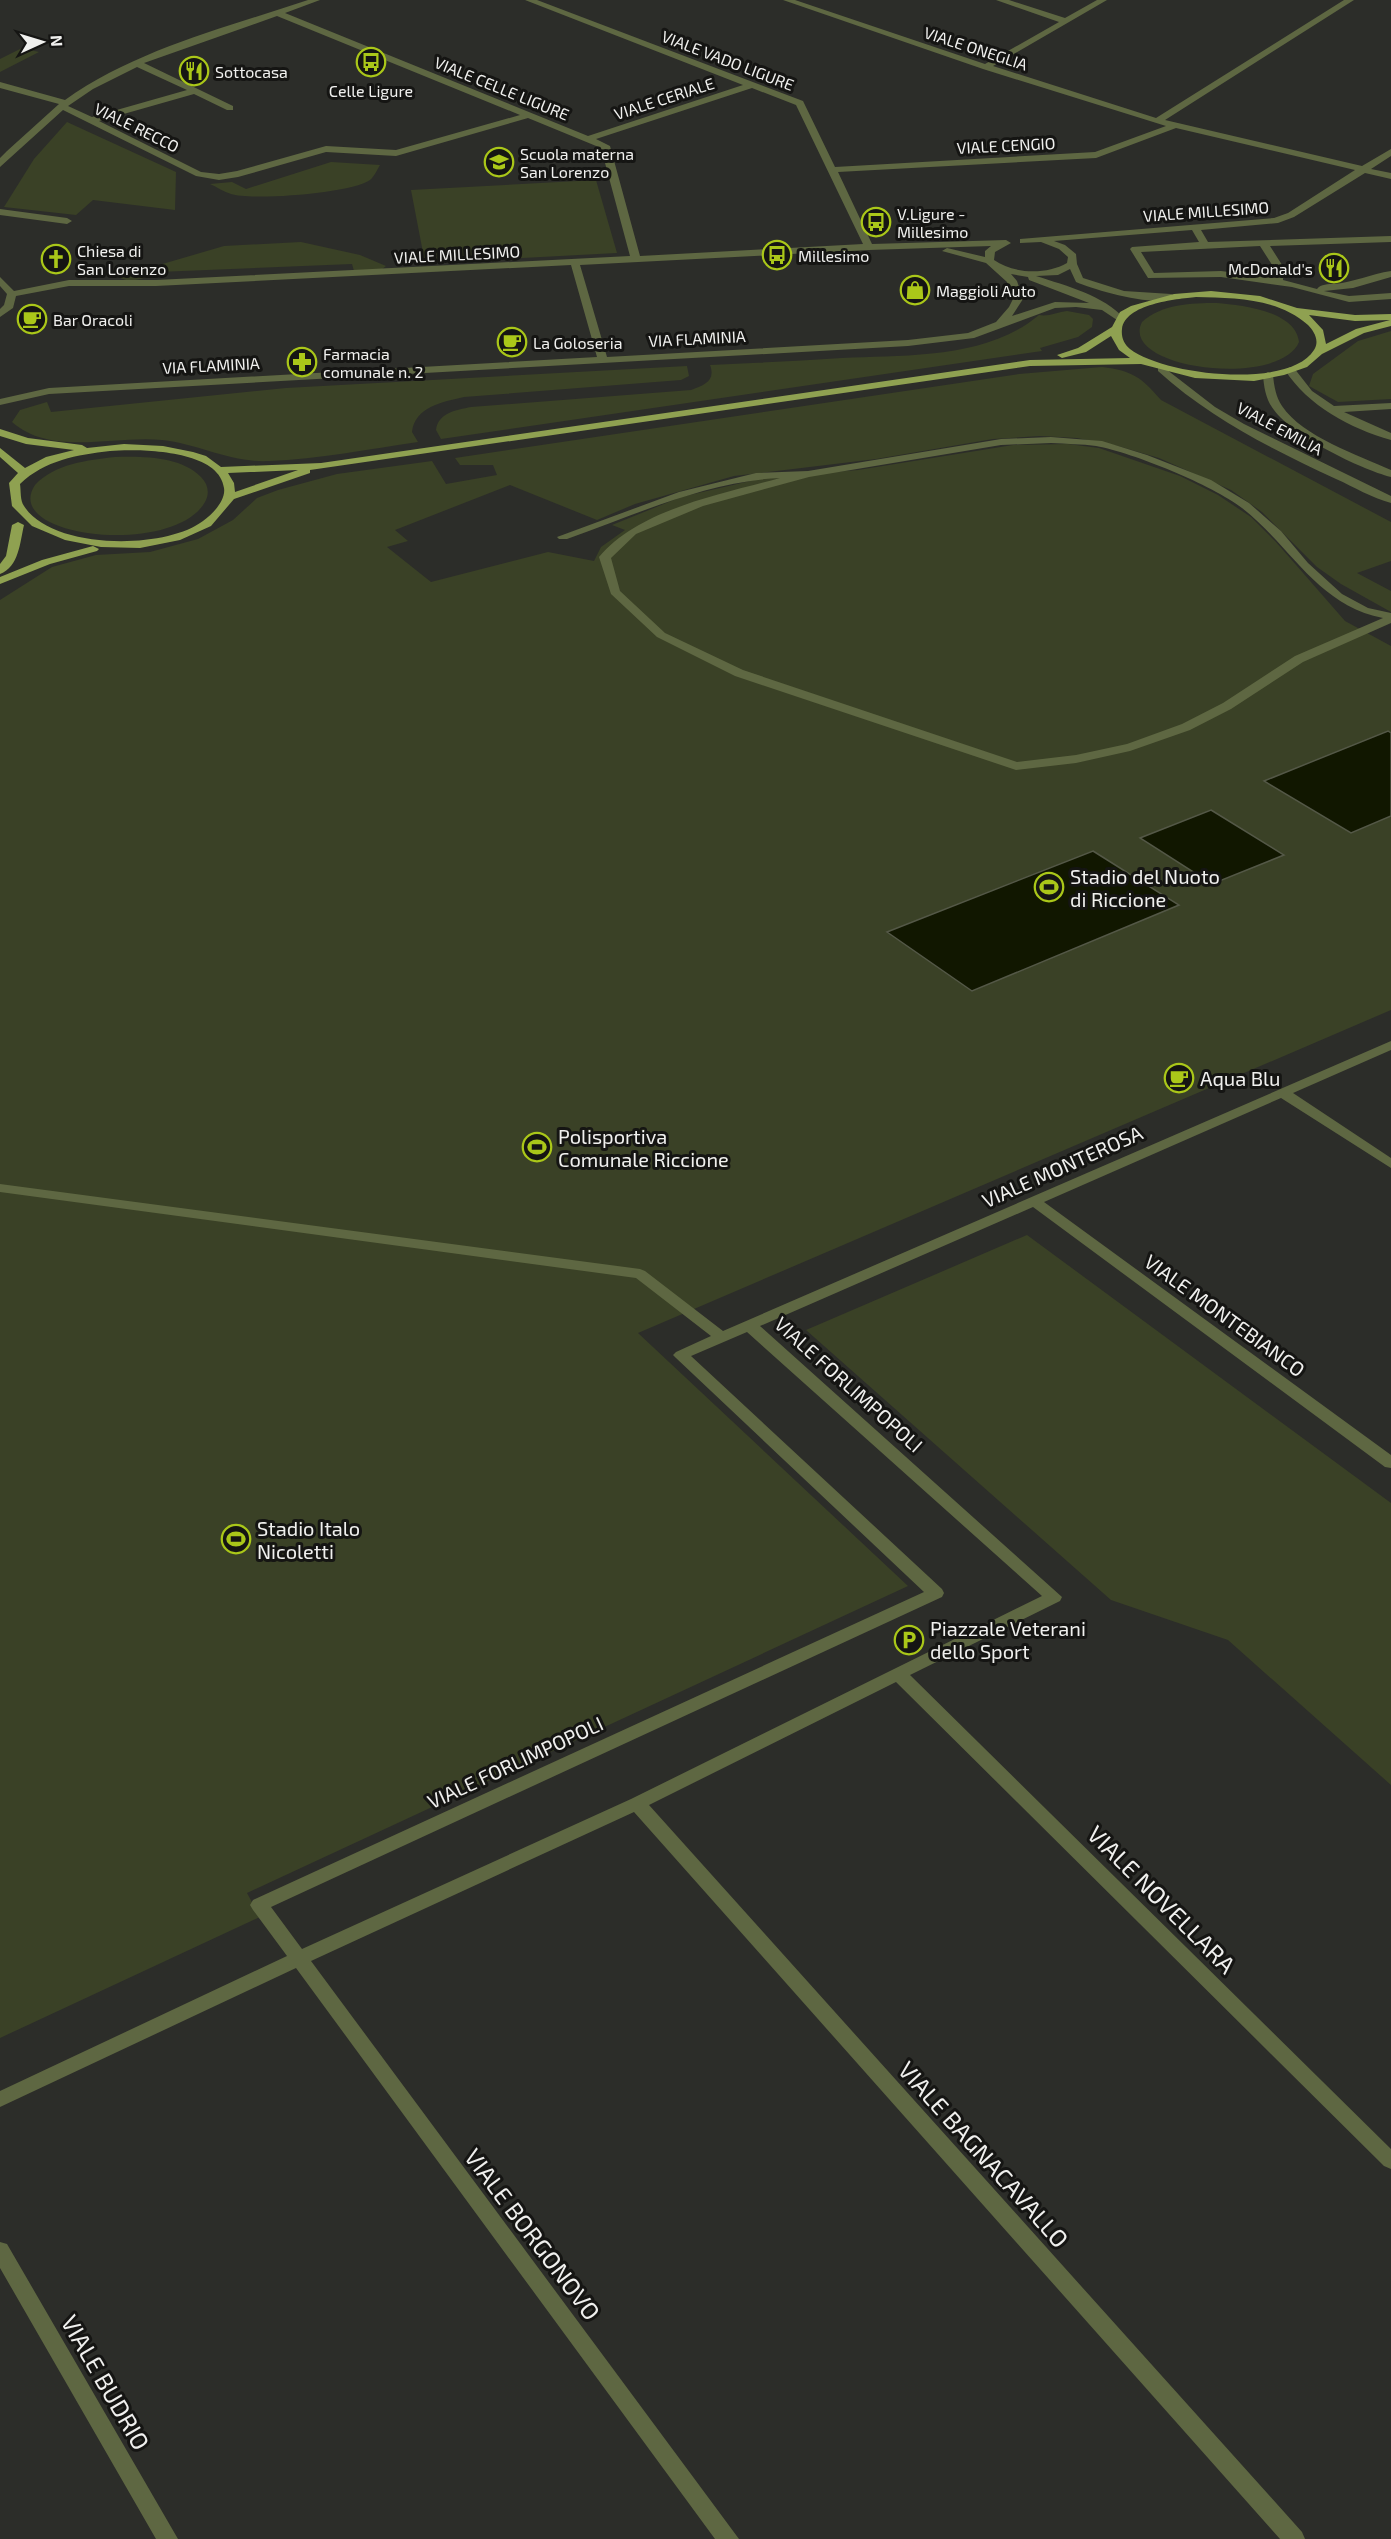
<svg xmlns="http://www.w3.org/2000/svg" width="1391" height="2539" viewBox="0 0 1391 2539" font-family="'Exo 2',sans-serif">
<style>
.green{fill:#3a4126}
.water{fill:#111700;stroke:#545847;stroke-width:1.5}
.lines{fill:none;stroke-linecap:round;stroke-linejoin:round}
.minor{fill:#5e6742;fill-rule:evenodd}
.major{fill:#8fa151;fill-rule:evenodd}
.labels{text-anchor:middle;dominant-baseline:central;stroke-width:6;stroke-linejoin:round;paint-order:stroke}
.far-street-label{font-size:16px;fill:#f0f0ee;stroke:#151513}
.far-poi-label{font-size:16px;fill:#f0f0ee;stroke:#151513;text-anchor:start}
.poi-label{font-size:20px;fill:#f0f0ee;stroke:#151513;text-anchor:start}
.street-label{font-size:20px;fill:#f0f0ee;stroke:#151513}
.near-street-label{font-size:24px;fill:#f0f0ee;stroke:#151513}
</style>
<rect width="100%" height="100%" fill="#2c2d29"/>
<!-- green -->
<path class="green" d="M22 48 39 52 0 72V59Z
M67 122 176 172 175 210 93 200 76 215 4 207 34 159Z
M331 162 380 165C377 170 374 177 370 180 352 193 253 201 231 194 224 192 217 187 210 184L232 182 246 189Z
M596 180 617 253 425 263 411 190Z
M301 242 360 255 386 266 381 270 354 271 352 264 158 272C146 277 132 285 118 277L224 246Z
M1217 303C1241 305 1296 311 1299 342 1279 389 1118 369 1142 322 1162 304 1191 303 1217 303Z
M1067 311 1089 315 1093 319 1092 327 1078 337 1040 348 1042 351 441 439 436 430C438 413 456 410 471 407L691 390C704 385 716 381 710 365 754 363 798 361 842 358 906 355 987 359 1039 315 1048 317 1058 312 1067 311Z
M1391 331V399L1338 402 1309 386 1313 374 1358 341Z
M687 366 689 376 681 380 464 397C442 402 415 407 412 432L418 442C369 449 319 459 269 461 231 463 199 444 162 440 114 435 52 457 12 422L20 410 47 402 51 412 286 388Z
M1102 367C1133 371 1141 377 1161 400L1391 522V561L1357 573 1391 591V612L1341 584 1317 567 1262 512 1231 490 1159 458 1118 446 1077 438 1040 436 993 439 876 459 734 476 635 504 597 520 510 485 395 530 408 541 387 547 431 582 548 552 594 561 601 547 625 530 612 525 681 497 763 478 858 470 1013 445 1068 444 1099 448 1180 476 1218 495 1251 517 1276 542 1345 621 1391 646V1010L638 1333 908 1586 247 1893 260 1917 0 2038V600L52 567 96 555 150 552 198 539 233 520 257 498 278 490 337 474 432 461 446 484 497 475 493 465H460L455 458 1019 374Z
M115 457C142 456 181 456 201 477 208 484 210 493 205 502 174 557 0 538 35 485 54 464 88 460 115 457Z
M1027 1235 1391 1503V1785L1228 1640 1111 1600 806 1330Z"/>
<!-- water -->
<path class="water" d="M1388 731 1391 733V816L1351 833 1264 781Z
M1211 810 1284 855 1212 884 1140 838Z
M1093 851 1179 905 972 991 887 932Z"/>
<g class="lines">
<!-- minor -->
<path class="minor" d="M308 0H320L285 13 588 136 743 85 525 0H537L803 101 835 167 1095 152 1166 126 983 69 783 0H795L985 64 1059 22 996 0H1009L1065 18 1097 0H1107L993 66 1156 118 1344 0H1354L1165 120 1362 166 1391 149V156L1371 169 1391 173V179L1365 173 1294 217 1278 223 1201 230 1208 242 1391 236V242L1270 246 1284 268 1283 280 1317 289C1321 284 1328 284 1335 284 1354 282 1371 274 1391 271V277L1353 288 1324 291 1349 296 1391 293V299L1349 302 1292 287 1221 277 1148 278 1130 249 1132 247 1199 242 1192 230 1054 241 1065 245 1076 254 1077 264 1083 278 1124 291 1171 294 1176 297C1160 309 1094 290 1076 282L1070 269 1058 275 1036 276C1067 286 1103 295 1125 319L1120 322 1102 310 1076 307 1055 308 974 338 908 346 49 394 0 405V399L49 388 597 357 571 265 156 286H69L16 296 13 308 0 317V309L4 305 7 294 0 286V277L14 291 69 280H156L630 256 601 148 528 118 396 156 326 152 238 177 219 180 196 176 63 110 0 167V158L7 151 59 104 0 88V82L65 100C137 49 225 28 308 0ZM277 16 520 115 396 150 326 146 237 171 219 174 201 172 99 121 194 94 227 110H233V106L144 63ZM137 67 187 90 92 117 68 106 93 89ZM752 88 796 105 863 244 640 256 610 146 596 139ZM1176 128 1355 170 1288 213 1274 218 1020 239V243L1041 242 1059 249 1068 257 1067 263C1046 275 1014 274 994 260L995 252 1011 243 1006 240 872 244 838 172 1096 158ZM991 246 985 251V257L947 248 942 251 986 263 1007 282 1013 299 1009 307 996 322 968 333 908 340 607 357 580 265 869 250ZM1260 246 1274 268 1273 278 1221 271 1154 273 1141 252ZM1011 274 1028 277 1029 280 1089 303 1055 302 1012 316 1023 299 1017 281Z
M0 209 67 218 72 221 67 224 0 215Z
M1162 366 1215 407 1244 424 1391 496V503C1372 498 1354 487 1336 479 1272 449 1211 419 1158 371V367Z
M1290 367 1294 368 1312 391 1334 406 1391 403V409L1344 412 1391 433V440C1351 429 1307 405 1285 370Z
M1268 372 1273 375C1274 386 1276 397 1282 406 1303 437 1358 455 1391 470V477C1360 469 1293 436 1274 410 1266 400 1264 388 1263 375Z
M1051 437 1102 441 1147 455 1211 480 1249 503 1281 531 1308 563 1342 594 1368 608 1391 613V623L1303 662 1231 709 1190 730 1130 751 1076 763 1016 770 735 676 657 637 611 594 599 557C639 509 722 494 780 478 707 481 635 515 567 539H559L557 537 679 492 756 473 808 471 1001 439ZM1051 443C1066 444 1082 444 1096 446 1134 453 1212 485 1242 508 1292 547 1317 605 1383 618L1295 656 1223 703 1182 724 1127 744 1076 755 1017 762 743 670 665 633 620 591 611 558 636 534 703 506 809 477 1001 445Z
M1391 1041V1050L1293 1093 1391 1158V1168L1281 1098 1044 1202 1391 1455V1468L1385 1467 1033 1207 760 1326 1062 1597 1060 1601 910 1675 1391 2149V2169L1384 2166 896 1682 649 1805 1302 2532 1305 2539H1280L634 1812 311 1961 739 2539H715L296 1968 0 2107V2091L287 1956 253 1910 250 1905 253 1900 924 1592 676 1358 673 1355 676 1352 711 1336 636 1278 0 1192V1184L640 1269 645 1271 723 1331ZM747 1332 1042 1596 631 1799 302 1949 271 1907 942 1597 944 1593 942 1589 691 1356Z
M0 2242 7 2244 178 2539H156L0 2268Z"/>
<!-- major -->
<path class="major" d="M1211 291 1260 296 1297 308 1355 315 1391 314V326L1364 333 1322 354 1307 367 1284 375 1254 381 1195 378 1141 364 1030 366 310 470V473L234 499 211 526 180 540 140 548 101 547 65 540 32 526 12 506 9 483 18 473 0 457V448L25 468 46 457 74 450 26 444 0 436V429L28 438 82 445 87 448 124 444 163 446 193 452 206 456 221 467 321 463 1030 360 1130 358 1119 350 1111 336 1086 352 1062 358 1057 355 1078 348 1112 327 1120 312 1131 306 1174 294ZM1196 297C1235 298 1278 298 1308 325 1314 331 1320 341 1314 350 1289 390 1163 375 1130 349 1124 344 1121 337 1122 329 1125 304 1176 299 1196 297ZM1309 315 1355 321 1390 320 1356 329 1326 344 1323 330ZM110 451C138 449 219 449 224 488 226 500 213 514 203 521 165 550 52 550 24 506 20 501 21 490 20 484 45 460 77 455 110 451ZM298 470 235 492 234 483 228 473Z
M18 522 24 525C20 542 19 567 0 574V564L6 556 12 525Z
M93 546 99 549 97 551 50 564 0 584V577L42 560Z"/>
</g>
<!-- icons -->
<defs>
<g id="bus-ring" transform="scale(1.5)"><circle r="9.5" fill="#151513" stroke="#aac719" stroke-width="1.5"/><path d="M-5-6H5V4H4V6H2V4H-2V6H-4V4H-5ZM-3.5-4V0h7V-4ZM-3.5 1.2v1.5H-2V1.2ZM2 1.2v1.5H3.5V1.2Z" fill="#aac719"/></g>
<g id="restaurant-ring" transform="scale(1.5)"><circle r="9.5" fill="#151513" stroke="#aac719" stroke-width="1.5"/><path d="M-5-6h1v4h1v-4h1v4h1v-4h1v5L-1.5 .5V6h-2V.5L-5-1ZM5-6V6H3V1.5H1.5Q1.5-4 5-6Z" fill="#aac719"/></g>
<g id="school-ring" transform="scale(1.5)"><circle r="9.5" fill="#151513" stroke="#aac719" stroke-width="1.5"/><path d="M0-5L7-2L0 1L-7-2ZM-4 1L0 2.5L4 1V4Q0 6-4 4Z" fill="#aac719"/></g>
<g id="church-ring" transform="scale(1.5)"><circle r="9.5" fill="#151513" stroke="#aac719" stroke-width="1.5"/><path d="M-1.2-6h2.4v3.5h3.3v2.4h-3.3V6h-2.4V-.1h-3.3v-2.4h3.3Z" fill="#aac719"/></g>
<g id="shop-ring" transform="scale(1.5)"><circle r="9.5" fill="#151513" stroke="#aac719" stroke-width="1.5"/><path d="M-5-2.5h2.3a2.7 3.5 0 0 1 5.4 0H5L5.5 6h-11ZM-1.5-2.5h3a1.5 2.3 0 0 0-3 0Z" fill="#aac719"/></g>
<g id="cafe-ring" transform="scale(1.5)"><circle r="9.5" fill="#151513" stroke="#aac719" stroke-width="1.5"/><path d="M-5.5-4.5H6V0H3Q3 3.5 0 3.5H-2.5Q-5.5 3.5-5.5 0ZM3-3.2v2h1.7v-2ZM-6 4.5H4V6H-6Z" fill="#aac719"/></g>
<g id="pharmacy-ring" transform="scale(1.5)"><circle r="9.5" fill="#151513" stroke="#aac719" stroke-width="1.5"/><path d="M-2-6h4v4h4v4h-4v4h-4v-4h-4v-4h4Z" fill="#aac719"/></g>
<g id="stadium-ring" transform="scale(1.5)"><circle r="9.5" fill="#151513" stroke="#aac719" stroke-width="1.5"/><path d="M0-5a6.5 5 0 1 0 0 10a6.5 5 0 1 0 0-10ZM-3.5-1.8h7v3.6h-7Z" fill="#aac719"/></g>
<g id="parking-ring" transform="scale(1.5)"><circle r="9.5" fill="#151513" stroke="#aac719" stroke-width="1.5"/><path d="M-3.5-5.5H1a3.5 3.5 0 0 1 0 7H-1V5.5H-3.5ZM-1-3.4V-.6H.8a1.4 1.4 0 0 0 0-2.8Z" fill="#aac719"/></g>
</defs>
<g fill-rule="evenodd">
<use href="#bus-ring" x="371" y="62"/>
<use href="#restaurant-ring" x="194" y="71"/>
<use href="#school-ring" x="499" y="162"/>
<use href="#bus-ring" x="876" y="222"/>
<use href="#bus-ring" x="777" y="255"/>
<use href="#church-ring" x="56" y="259"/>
<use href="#restaurant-ring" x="1334" y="268"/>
<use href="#shop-ring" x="915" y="290"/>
<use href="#cafe-ring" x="32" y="319"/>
<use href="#cafe-ring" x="512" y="342"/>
<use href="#pharmacy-ring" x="302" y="362"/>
<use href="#stadium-ring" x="1049" y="887"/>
<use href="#cafe-ring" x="1179" y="1078"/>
<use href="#stadium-ring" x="537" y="1147"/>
<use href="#stadium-ring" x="236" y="1539"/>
<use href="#parking-ring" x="909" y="1640"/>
</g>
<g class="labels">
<!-- far-street labels -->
<g class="far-street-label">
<text transform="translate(976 48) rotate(18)">VIALE ONEGLIA</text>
<text transform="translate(728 60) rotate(21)">VIALE VADO LIGURE</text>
<text transform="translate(502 88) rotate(22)">VIALE CELLE LIGURE</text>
<text transform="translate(664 98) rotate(-18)">VIALE CERIALE</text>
<text transform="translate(137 127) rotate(26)">VIALE RECCO</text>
<text transform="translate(1006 145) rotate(-3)">VIALE CENGIO</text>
<text transform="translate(1206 211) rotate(-4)">VIALE MILLESIMO</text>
<text transform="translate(457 254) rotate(-3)">VIALE MILLESIMO</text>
<text transform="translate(697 338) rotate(-3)">VIA FLAMINIA</text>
<text transform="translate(211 365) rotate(-3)">VIA FLAMINIA</text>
<text transform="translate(1280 428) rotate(28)">VIALE EMILIA</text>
</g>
<!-- far-poi labels -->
<g class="far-poi-label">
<text x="215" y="71">Sottocasa</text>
<text x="371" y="90" text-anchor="middle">Celle Ligure</text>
<text x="520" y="153">Scuola materna<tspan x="520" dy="18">San Lorenzo</tspan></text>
<text x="897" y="213">V.Ligure -<tspan x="897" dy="18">Millesimo</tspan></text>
<text x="77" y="250">Chiesa di<tspan x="77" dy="18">San Lorenzo</tspan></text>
<text x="798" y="255">Millesimo</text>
<text x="1313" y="268" text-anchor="end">McDonald's</text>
<text x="936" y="290">Maggioli Auto</text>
<text x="53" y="319">Bar Oracoli</text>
<text x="533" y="342">La Goloseria</text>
<text x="323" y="353">Farmacia<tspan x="323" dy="18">comunale n. 2</tspan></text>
</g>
<!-- poi labels -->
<g class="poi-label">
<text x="1070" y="876">Stadio del Nuoto<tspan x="1070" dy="23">di Riccione</tspan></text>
<text x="1200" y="1078">Aqua Blu</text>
<text x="558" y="1136">Polisportiva<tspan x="558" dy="23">Comunale Riccione</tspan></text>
<text x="257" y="1528">Stadio Italo<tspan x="257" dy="23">Nicoletti</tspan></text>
<text x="930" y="1628">Piazzale Veterani<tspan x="930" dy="23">dello Sport</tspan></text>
</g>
<!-- street labels -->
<g class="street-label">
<text transform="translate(1062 1166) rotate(-24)">VIALE MONTEROSA</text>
<text transform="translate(1225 1315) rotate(36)">VIALE MONTEBIANCO</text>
<text transform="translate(849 1384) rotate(42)">VIALE FORLIMPOPOLI</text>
<text transform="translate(515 1762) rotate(-25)">VIALE FORLIMPOPOLI</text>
</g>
<!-- near-street labels -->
<g class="near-street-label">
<text transform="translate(1162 1899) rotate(45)">VIALE NOVELLARA</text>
<text transform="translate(984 2154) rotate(48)">VIALE BAGNACAVALLO</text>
<text transform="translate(533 2234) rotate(53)">VIALE BORGONOVO</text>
<text transform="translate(106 2382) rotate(60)">VIALE BUDRIO</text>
</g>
</g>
<!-- north arrow -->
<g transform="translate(42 42) rotate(86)" stroke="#151513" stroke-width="4.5" paint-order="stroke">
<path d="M0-4.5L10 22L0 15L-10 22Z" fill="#f0f0ee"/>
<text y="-9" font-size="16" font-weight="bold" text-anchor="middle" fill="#f0f0ee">N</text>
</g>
</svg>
